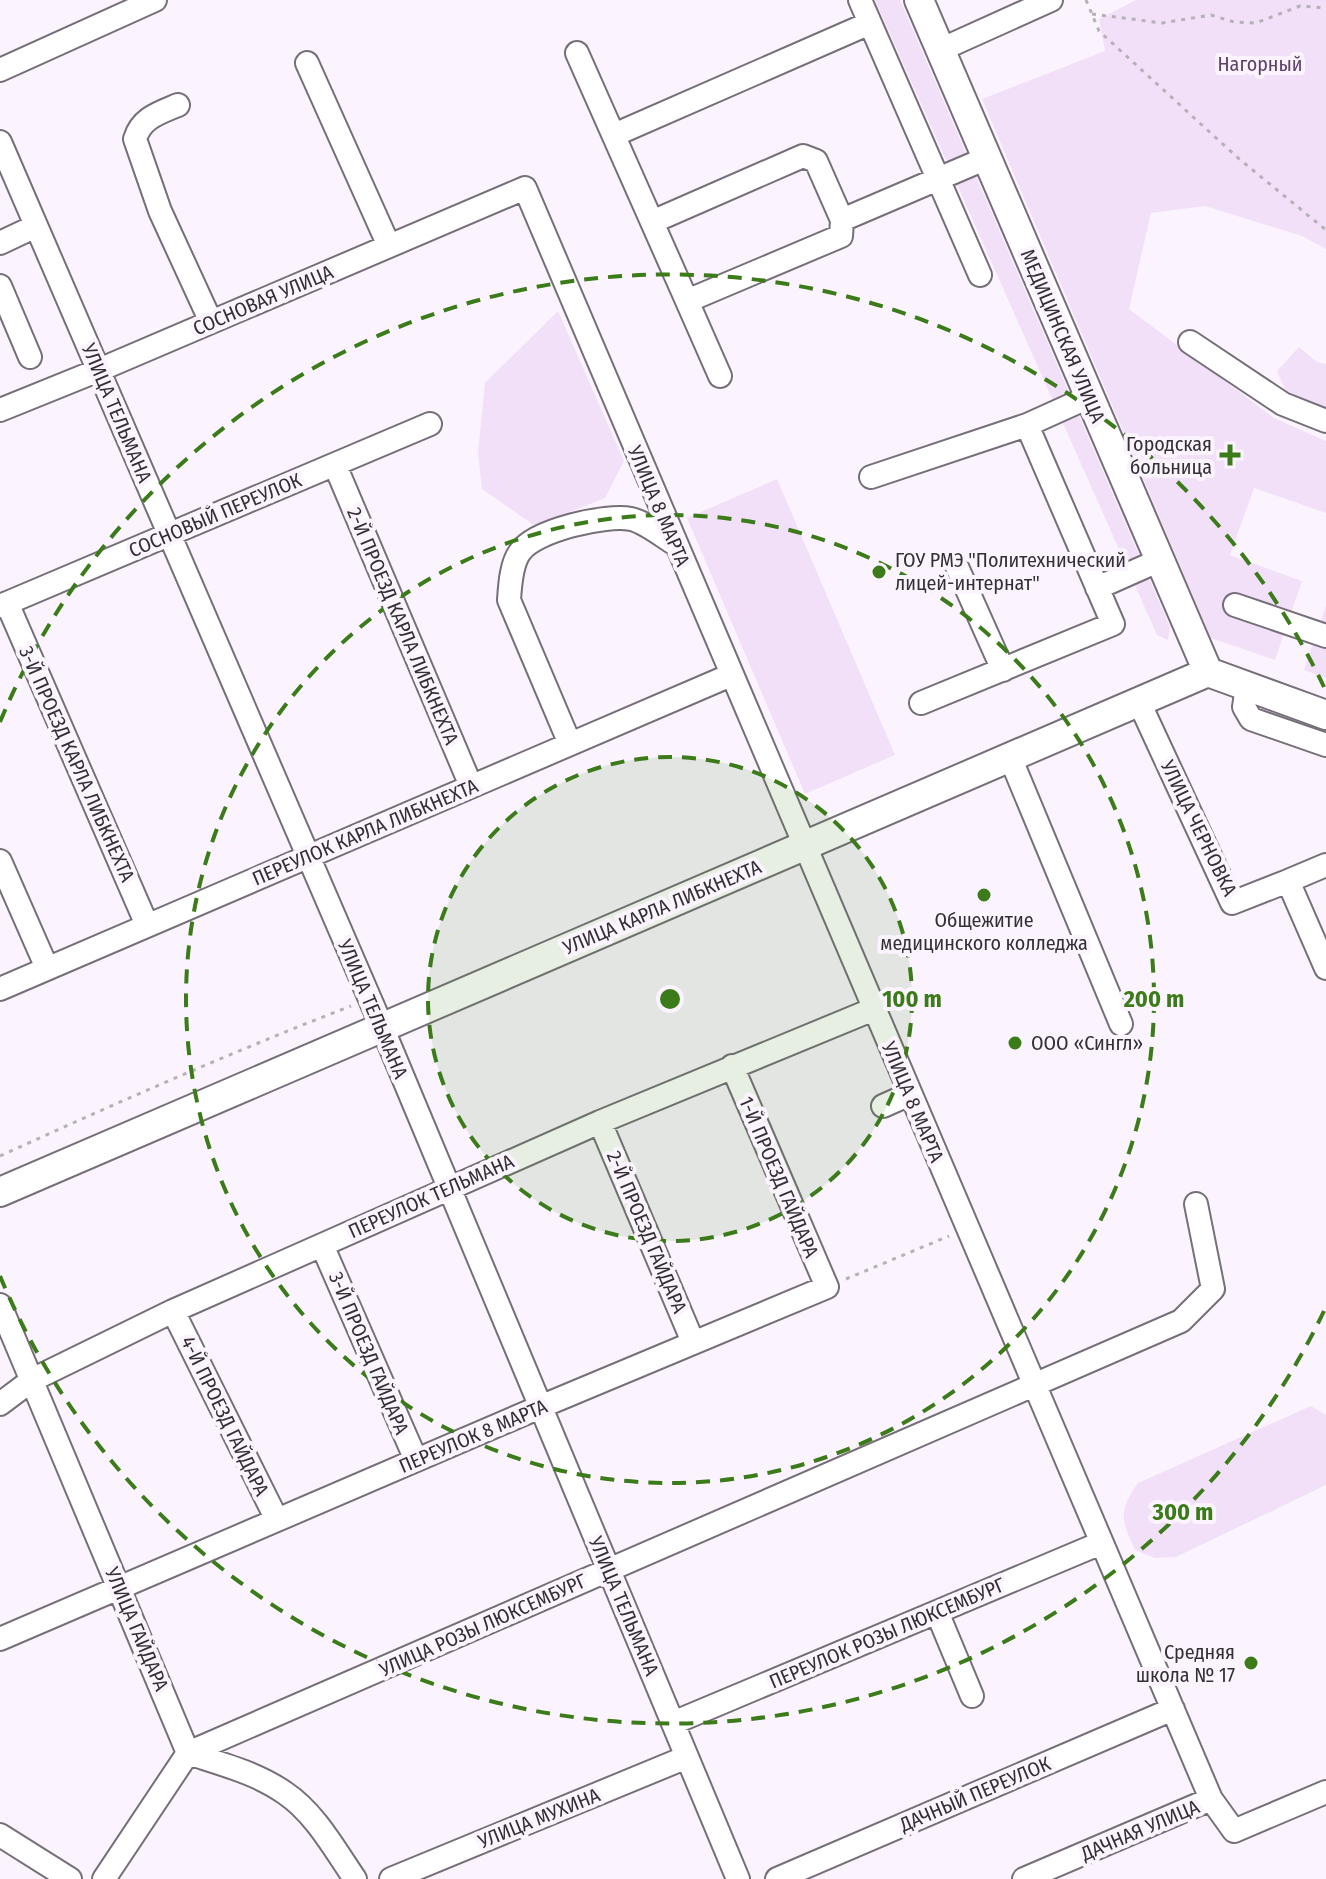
<svg xmlns="http://www.w3.org/2000/svg" width="1326" height="1879" viewBox="0 0 1326 1879" font-family="'Fira Sans Condensed',sans-serif">
<style>
.green{fill:#f2e0f8}
.lines{fill:none;stroke-linecap:round;stroke-linejoin:round}
.minor-casing{stroke:#766f79;stroke-width:26}
.major-casing{stroke:#766f79;stroke-width:32}
.path{stroke:#b6b0b8;stroke-width:3;stroke-dasharray:4 6;stroke-linecap:butt}
.minor{stroke:#fff;stroke-width:22}
.major{stroke:#fff;stroke-width:28}
.ring{fill:none;stroke:#3c7b19;stroke-width:4;stroke-dasharray:14 10}
.poi-dot{fill:#3c7b19;stroke:#fbf4fe;stroke-width:3}
.labels{text-anchor:middle;dominant-baseline:central;stroke-width:8;stroke-linejoin:round;paint-order:stroke}
.park-label{font-size:20px;fill:#5e4069;stroke:#fbf4fe}
.street-label{font-size:20px;fill:#333034;stroke:#fbf4fe}
.poi-label{font-size:20px;fill:#333034;stroke:#fbf4fe;text-anchor:end}
.centre{fill:#3c7b19;stroke:#fbf4fe;stroke-width:4}
.ring-label{font-size:24px;text-anchor:middle;font-weight:bold;fill:#3c7b19;stroke:#fbf4fe;stroke-width:8;stroke-linejoin:round;paint-order:stroke}
</style>
<rect width="100%" height="100%" fill="#fbf4fe"/>
<!-- green -->
<path class="green" d="M875 0H900L1170 627 1168 640 1157 635Z
M1136 0H1326V249L1302 236 1205 206 1151 213 1129 309 1274 418 1326 441V513L1254 488 1230 555 1302 581 1275 660 1211 638 982 99 1105 51 1099 19Z
M558 311 624 461 605 498 535 526 482 489 478 452 485 383Z
M1299 347 1317 362 1326 364V407L1287 394 1277 371Z
M777 479 895 755 805 794 687 518Z
M1326 605V678L1304 670Z
M1311 1406 1326 1415V1485L1176 1557 1155 1558 1135 1550C1121 1519 1118 1511 1138 1483Z"/>
<g class="lines">
<!-- minor casing -->
<g class="minor-casing">
<path id="minor" d="M860 0 980 275
M940 50 1051 0
M577 53 687 301 841 236 842 220 987 158
M307 63 389 246
M0 70 155 0
M178 105C159 113 141 118 135 139L160 211 211 322
M614 135 870 23
M0 142 382 1027 738 1879
M652 222 803 156 816 161 842 220
M0 243 36 226
M0 286 30 357
M687 301 720 376
M1190 342 1283 404 1326 421
M0 410 99 370 525 188 1211 1799 1234 1831 1326 1792
M335 465 471 786
M871 477 1027 425 1089 397
M957 567 1003 670
M1097 588 1160 560
M7 603 147 925
M1235 605 1326 636
M0 606 430 424
M1247 686 1244 707 1251 719 1326 745
M1139 702 1232 903 1288 881 1326 968
M921 703 1113 624 1027 425
M570 744 509 600C510 586 511 564 520 552 535 530 606 514 631 519 645 522 662 536 675 544
M1010 757 1121 1024
M0 861 47 968
M1288 881 1326 865
M0 989 731 675
M883 1106 910 1094
M600 1122 693 1342
M322 1245 416 1460
M0 1305 188 1753C221 1764 257 1773 285 1793 315 1813 335 1850 355 1879
M173 1311 277 1520
M0 1404 32 1380 173 1311 600 1122 874 1009
M937 1612 972 1696
M0 1639 540 1407 827 1287 732 1066
M673 1723 1101 1543
M0 1835 70 1879
M104 1879 188 1753 1181 1321 1213 1289 1196 1204
M391 1879 687 1757
M777 1879 1173 1709
M1024 1879 1211 1799"/>
</g>
<!-- major casing -->
<g class="major-casing">
<path id="major" d="M919 0 1208 672
M0 1192 1208 672 1326 715"/>
</g>
<!-- path -->
<path class="path" d="M1086 0 1099 31 1238 158 1326 230
M1092 14 1162 23 1211 15 1234 22 1256 23 1300 6 1326 8
M0 1156C116 1103 232 1052 351 1006
M846 1279 949 1236"/>
<!-- minor -->
<use href="#minor" class="minor"/>
<!-- major -->
<use href="#major" class="major"/>
</g>
<!-- distance rings -->
<circle cx="670" cy="999" r="242" fill="#3c7b19" fill-opacity=".12"/>
<g class="ring">
<circle cx="670" cy="999" r="242"/>
<circle cx="670" cy="999" r="484"/>
<path d="M1324 1311A725 725 0 0 1 0 1276M0 722A725 725 0 0 1 1324 687"/>
</g>
<!-- markers -->
<g class="poi-dot">
<path d="M1226 443h8v8h8v8h-8v8h-8v-8h-8v-8h8z"/>
<circle cx="879" cy="572" r="8"/>
<circle cx="984" cy="895" r="8"/>
<circle cx="1015" cy="1043" r="8"/>
<circle cx="1251" cy="1663" r="8"/>
</g>
<g class="labels">
<!-- park labels -->
<g class="park-label">
<text x="1260" y="64">Нагорный</text>
</g>
<!-- street labels -->
<g class="street-label">
<text transform="translate(263 300) rotate(-23)">СОСНОВАЯ УЛИЦА</text>
<text transform="translate(1063 336) rotate(67)">МЕДИЦИНСКАЯ УЛИЦА</text>
<text transform="translate(117 413) rotate(67)">УЛИЦА ТЕЛЬМАНА</text>
<text transform="translate(659 506) rotate(67)">УЛИЦА 8 МАРТА</text>
<text transform="translate(215 515) rotate(-23)">СОСНОВЫЙ ПЕРЕУЛОК</text>
<text transform="translate(403 626) rotate(67)">2-Й ПРОЕЗД КАРЛА ЛИБКНЕХТА</text>
<text transform="translate(77 764) rotate(66)">3-Й ПРОЕЗД КАРЛА ЛИБКНЕХТА</text>
<text transform="translate(1199 828) rotate(64)">УЛИЦА ЧЕРНОВКА</text>
<text transform="translate(365 832) rotate(-23)">ПЕРЕУЛОК КАРЛА ЛИБКНЕХТА</text>
<text transform="translate(662 907) rotate(-23)">УЛИЦА КАРЛА ЛИБКНЕХТА</text>
<text transform="translate(373 1009) rotate(67)">УЛИЦА ТЕЛЬМАНА</text>
<text transform="translate(913 1102) rotate(67)">УЛИЦА 8 МАРТА</text>
<text transform="translate(779 1177) rotate(67)">1-Й ПРОЕЗД ГАЙДАРА</text>
<text transform="translate(431 1196) rotate(-24)">ПЕРЕУЛОК ТЕЛЬМАНА</text>
<text transform="translate(647 1232) rotate(67)">2-Й ПРОЕЗД ГАЙДАРА</text>
<text transform="translate(369 1353) rotate(67)">3-Й ПРОЕЗД ГАЙДАРА</text>
<text transform="translate(225 1416) rotate(64)">4-Й ПРОЕЗД ГАЙДАРА</text>
<text transform="translate(473 1436) rotate(-23)">ПЕРЕУЛОК 8 МАРТА</text>
<text transform="translate(624 1606) rotate(67)">УЛИЦА ТЕЛЬМАНА</text>
<text transform="translate(483 1625) rotate(-24)">УЛИЦА РОЗЫ ЛЮКСЕМБУРГ</text>
<text transform="translate(137 1629) rotate(67)">УЛИЦА ГАЙДАРА</text>
<text transform="translate(887 1633) rotate(-23)">ПЕРЕУЛОК РОЗЫ ЛЮКСЕМБУРГ</text>
<text transform="translate(975 1794) rotate(-23)">ДАЧНЫЙ ПЕРЕУЛОК</text>
<text transform="translate(539 1818) rotate(-22)">УЛИЦА МУХИНА</text>
<text transform="translate(1140 1830) rotate(-23)">ДАЧНАЯ УЛИЦА</text>
</g>
<!-- poi labels -->
<g class="poi-label">
<text x="1212" y="444">Городская<tspan x="1212" dy="23">больница</tspan></text>
<text x="895" y="560" text-anchor="start">ГОУ РМЭ "Политехнический<tspan x="895" dy="23">лицей-интернат"</tspan></text>
<text x="984" y="920" text-anchor="middle">Общежитие<tspan x="984" dy="23">медицинского колледжа</tspan></text>
<text x="1031" y="1043" text-anchor="start">ООО «Сингл»</text>
<text x="1235" y="1652">Средняя<tspan x="1235" dy="23">школа № 17</tspan></text>
</g>
</g>
<circle cx="670" cy="999" r="12" class="centre"/>
<g class="ring-label">
<text x="912" y="1007">100 m</text>
<text x="1154" y="1007">200 m</text>
<text x="1183" y="1520">300 m</text>
</g>
</svg>
